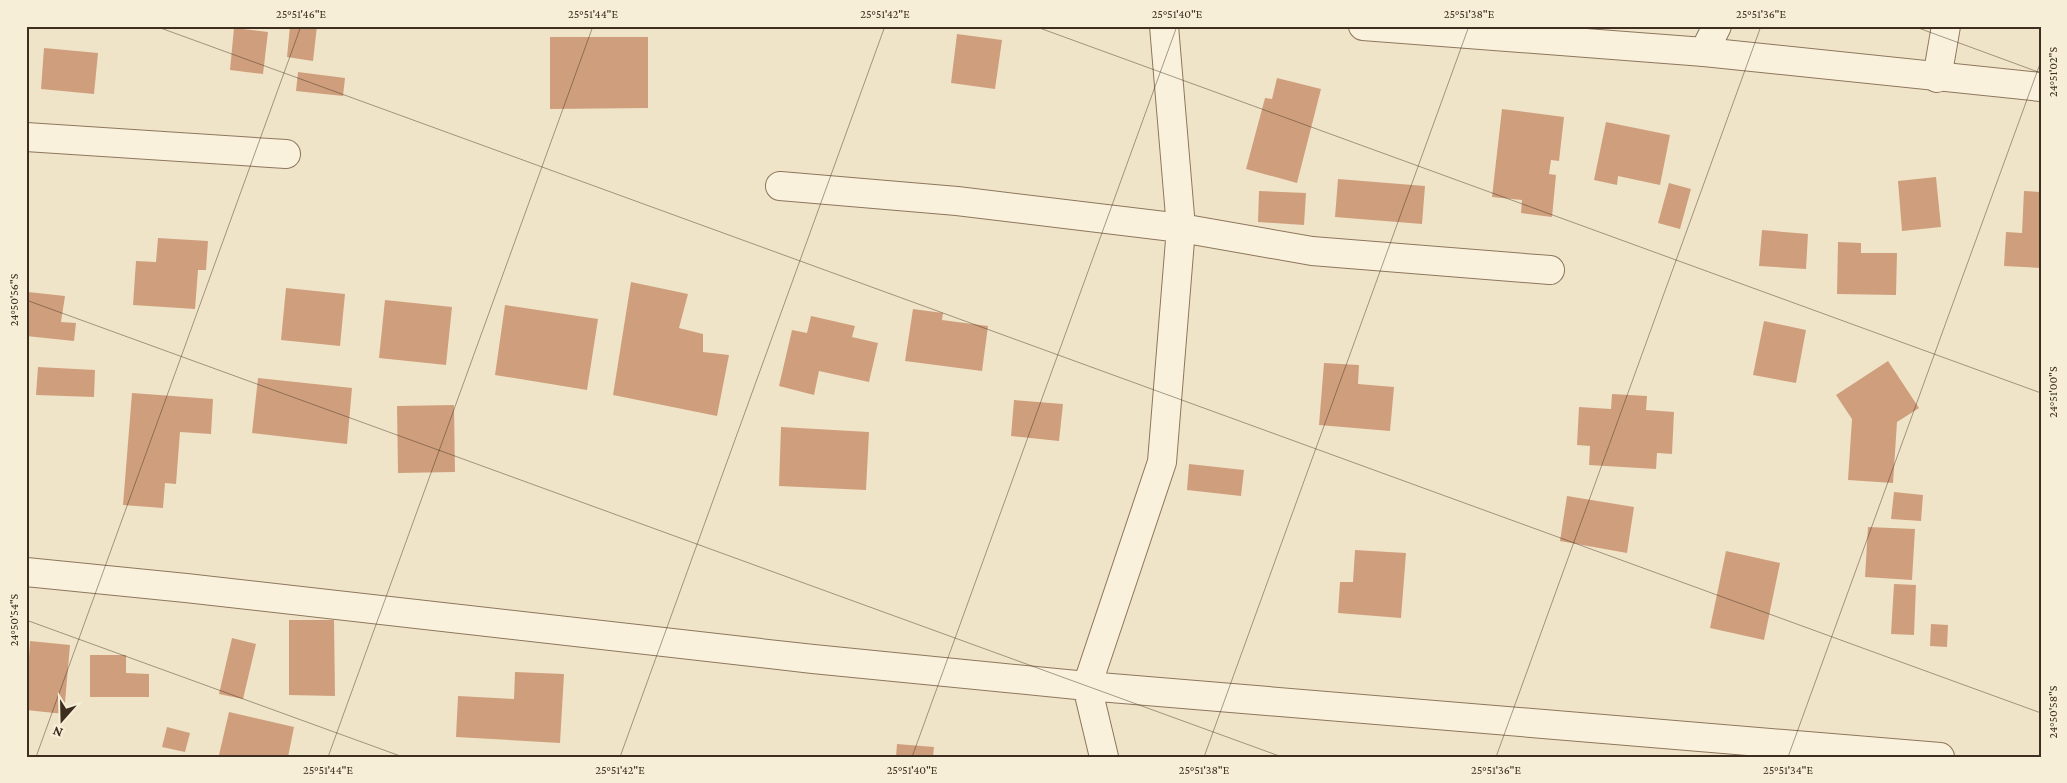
<svg xmlns="http://www.w3.org/2000/svg" width="2067" height="783" viewBox="0 0 2067 783" font-family="'Crimson Pro',serif">
<style>
.building{fill:#cf9f7d}
.lines{fill:none;stroke-linecap:round;stroke-linejoin:round}
.minor-casing{stroke:#8d765c;stroke-width:30}
.tertiary-casing{stroke:#8d765c;stroke-width:30}
.minor{stroke:#faf1dc;stroke-width:28}
.tertiary{stroke:#faf1dc;stroke-width:28}
.ticks{fill:none;stroke:#3d2e20;stroke-width:1;stroke-opacity:0.45}
.neatline{fill:none;stroke:#3d2e20;stroke-width:2}
.ticks-label{font-size:12px;text-anchor:middle;fill:#3d2e20}
</style>
<rect width="100%" height="100%" fill="#f0e4c8"/>
<!-- building -->
<path class="building" d="M290 26H317L313 61 287 57Z
M234 28 268 32 263 74 230 70Z
M957 34 1002 40 995 89 951 83Z
M550 37H648V108L550 109Z
M44 48 98 53 94 94 41 89Z
M298 72 345 78 343 96 296 91Z
M1277 78 1321 89 1297 183 1246 169 1265 98 1272 99Z
M1502 109 1564 117 1559 161 1551 160 1549 174 1556 175 1552 217 1521 213 1522 200 1492 197Z
M1606 122 1670 135 1660 185 1618 176 1617 185 1594 180Z
M1936 177 1941 227 1902 231 1898 181Z
M1338 179 1425 186 1422 224 1335 217Z
M1669 183 1691 189 1680 229 1658 223Z
M1259 191 1306 193 1304 225 1258 222Z
M2024 191 2041 192V268L2004 266 2006 232 2022 233Z
M1762 230 1808 234 1806 269 1759 266Z
M158 238 208 241 206 270H198L195 309 133 305 136 261 156 262Z
M1838 242 1861 243V253H1897L1896 295 1837 294Z
M631 282 688 294 679 328 703 334V352L729 355 717 416 613 395Z
M286 288 345 294 340 346 281 340Z
M28 292 65 296 61 322 76 323 74 341 26 336Z
M385 300 452 307 446 365 379 358Z
M505 305 598 319 587 390 495 375Z
M913 309 943 313 942 320 988 326 982 371 905 361Z
M811 316 855 326 852 337 878 343 869 382 819 371 814 395 779 386 792 330 807 333Z
M1764 321 1806 330 1796 383 1753 375Z
M1888 361 1919 408 1897 422 1893 483 1848 480 1852 419 1836 395Z
M1324 363 1359 365 1358 384 1394 387 1390 431 1319 425Z
M38 367 95 370 94 397 36 395Z
M258 378 352 388 347 444 252 433Z
M132 393 213 399 211 434 180 432 176 484 165 483 163 508 123 505Z
M1612 394 1647 396 1646 410 1674 412 1672 454 1657 453 1656 469 1589 465 1590 446 1577 445 1579 407 1611 409Z
M1014 400 1063 404 1059 441 1011 436Z
M454 405 455 472 398 473 397 406Z
M781 427 869 432 866 490 779 486Z
M1189 464 1244 470 1241 496 1187 490Z
M1894 492 1923 495 1921 521 1891 519Z
M1567 496 1634 507 1627 553 1560 541Z
M1868 527 1915 529 1912 580 1865 577Z
M1355 550 1406 553 1401 618 1338 613 1340 582H1353Z
M1726 551 1780 563 1764 640 1710 628Z
M1894 584 1916 585 1914 635 1891 634Z
M289 620H334L335 696 289 695Z
M1931 624 1948 625 1947 647 1930 646Z
M232 638 256 644 243 699 219 694Z
M30 641 70 645 64 714 26 710V657H29Z
M90 655H126V673L149 674V697H90Z
M515 672 564 674 560 743 456 737 458 696 514 699Z
M229 712 294 727 288 757 219 755Z
M167 727 190 733 185 752 162 747Z
M897 744 934 747 933 757H896Z"/>
<g class="lines">
<!-- minor casing -->
<g class="minor-casing">
<path id="minor" d="M1704 52 1717 26
M1937 78 1946 26
M26 137 286 154
M780 186 957 201 1181 228 1312 251 1550 270
M26 572 186 588 813 659 1087 686 1940 757
M1104 757 1087 686 1162 462 1181 228 1164 26"/>
</g>
<!-- tertiary casing -->
<g class="tertiary-casing">
<path id="tertiary" d="M1363 26 1704 52 2041 87"/>
</g>
<!-- minor -->
<use href="#minor" class="minor"/>
<!-- tertiary -->
<use href="#tertiary" class="tertiary"/>
</g>
<!-- ticks -->
<path class="ticks" d="M155 26 2041 713M1034 26 2041 393M1913 26 2041 73M26 300 1282 757M26 620 403 757M36 757 301 26M328 757 593 26M620 757 885 26M912 757 1177 26M1204 757 1469 26M1496 757 1761 26M1788 757 2041 61"/>
<!-- border -->
<rect width="2067" height="783" fill="none" stroke="#f7eed8" stroke-width="55"/>
<!-- north arrow -->
<g transform="translate(62 720) rotate(200)" stroke="#f7eed8" stroke-width="4" paint-order="stroke">
<path d="M0-4L9 19L0 12L-9 19Z" fill="#3d2e20"/>
<text y="-8" font-size="14" font-weight="bold" text-anchor="middle" fill="#3d2e20">N</text>
</g>
<rect x="28" y="28" width="2012" height="728" class="neatline"/>
<g class="ticks-label">
<text x="301" y="18">25°51'46"E</text>
<text x="593" y="18">25°51'44"E</text>
<text x="885" y="18">25°51'42"E</text>
<text x="1177" y="18">25°51'40"E</text>
<text x="1469" y="18">25°51'38"E</text>
<text x="1761" y="18">25°51'36"E</text>
<text transform="translate(2053 72) rotate(-90)" y="4">24°51'02"S</text>
<text transform="translate(14 300) rotate(-90)" y="4">24°50'56"S</text>
<text transform="translate(2053 392) rotate(-90)" y="4">24°51'00"S</text>
<text transform="translate(14 620) rotate(-90)" y="4">24°50'54"S</text>
<text transform="translate(2053 712) rotate(-90)" y="4">24°50'58"S</text>
<text x="328" y="774">25°51'44"E</text>
<text x="620" y="774">25°51'42"E</text>
<text x="912" y="774">25°51'40"E</text>
<text x="1204" y="774">25°51'38"E</text>
<text x="1496" y="774">25°51'36"E</text>
<text x="1788" y="774">25°51'34"E</text>
</g>
</svg>
